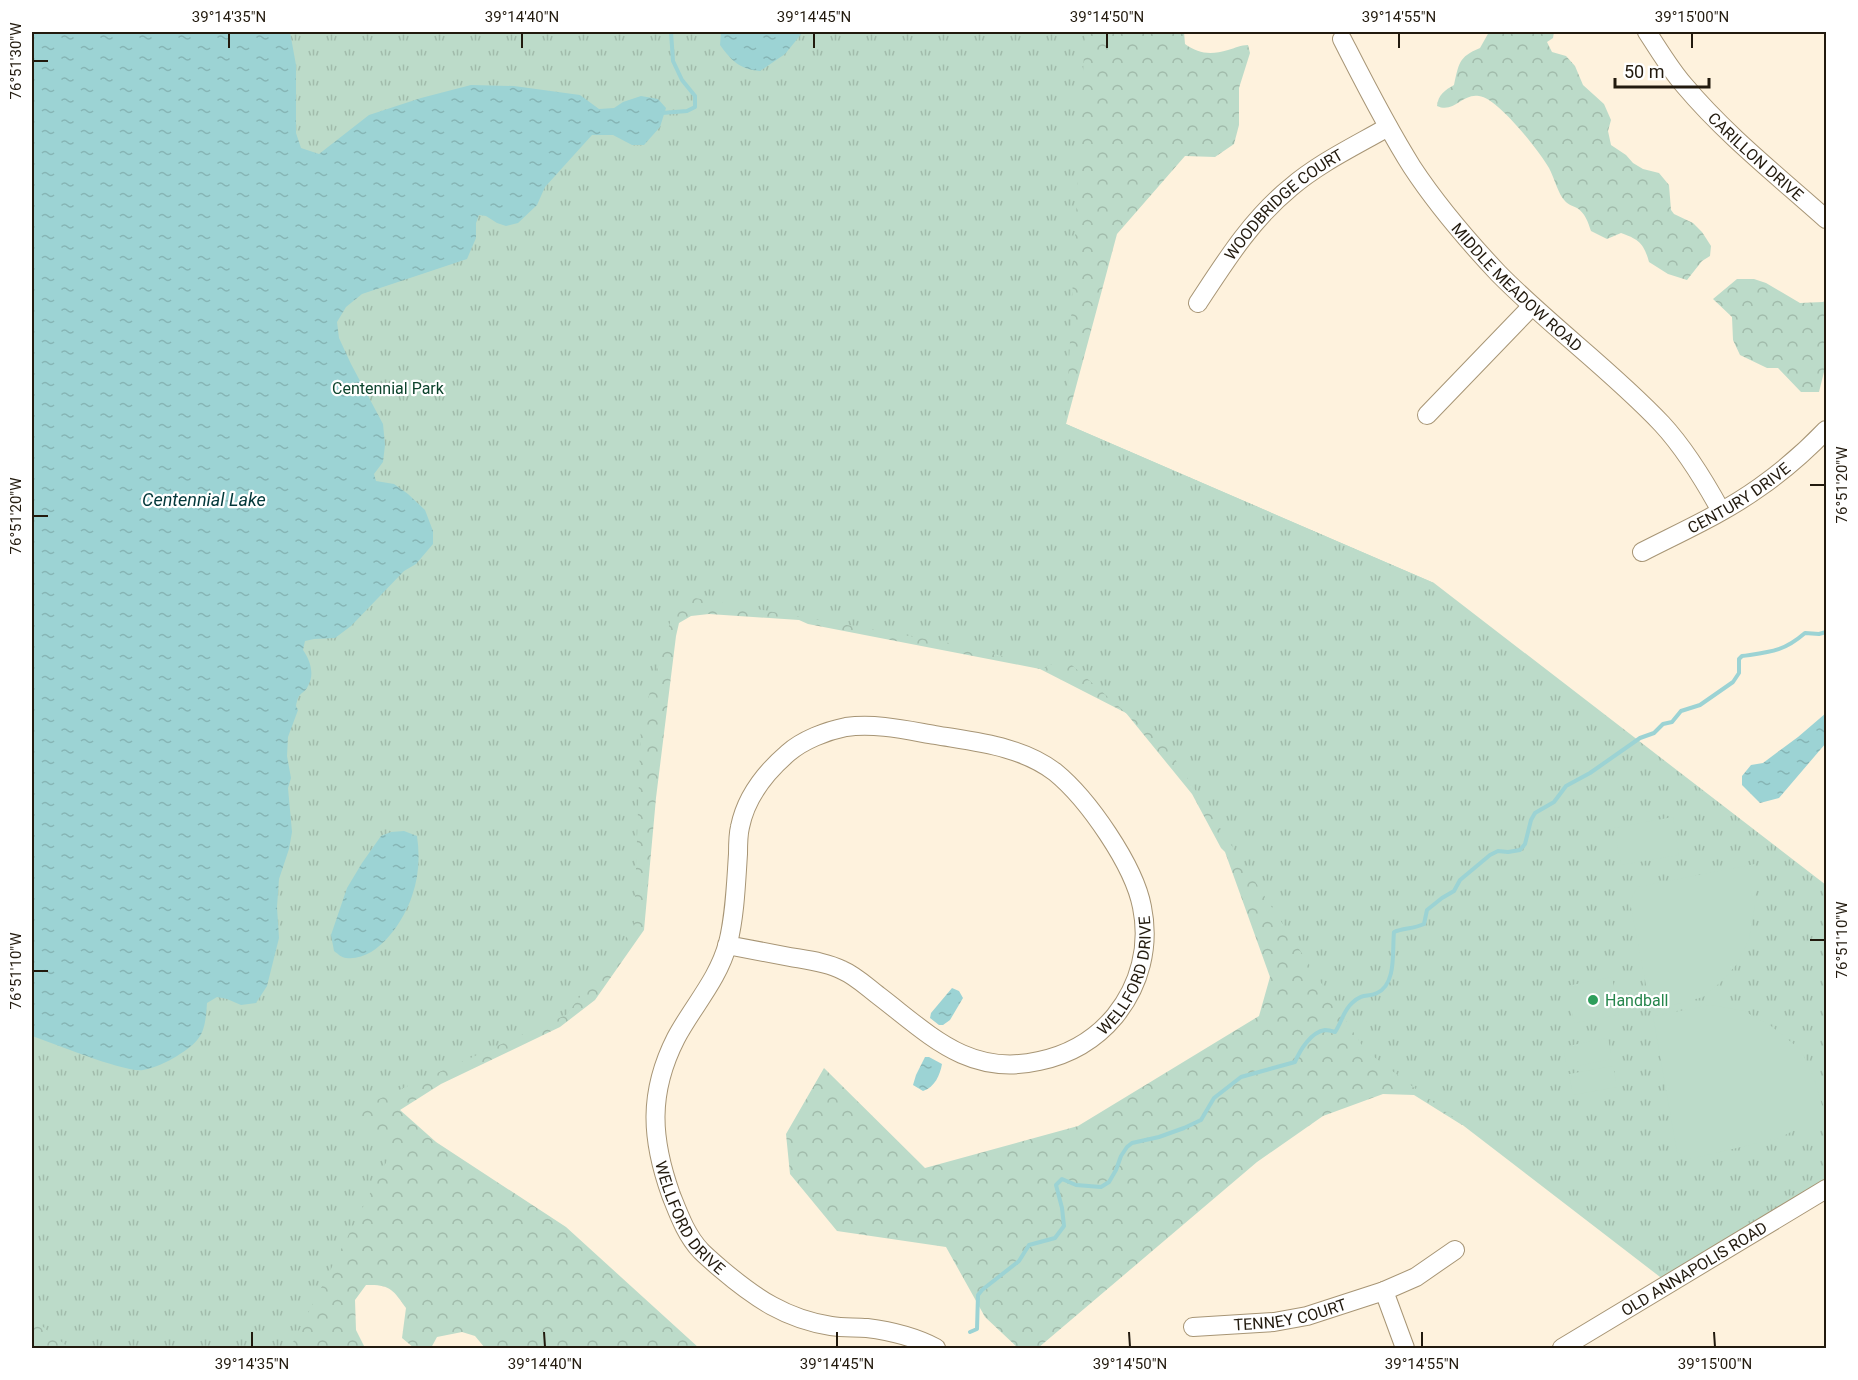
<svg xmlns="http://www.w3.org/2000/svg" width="1858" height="1380" viewBox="0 0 1858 1380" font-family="Roboto,sans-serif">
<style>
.forest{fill:url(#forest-crowns)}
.park{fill:url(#park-tufts)}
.pitch{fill:#bcdbc9}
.water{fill:url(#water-ripples)}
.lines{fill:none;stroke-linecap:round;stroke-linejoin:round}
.stream{stroke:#9cd3d4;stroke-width:4}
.minor-casing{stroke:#a79575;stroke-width:20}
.minor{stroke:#fff;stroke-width:18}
.ticks{fill:none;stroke:#221a0e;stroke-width:2}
.leisure-dot{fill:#2e9e5b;stroke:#fff;stroke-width:2}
.labels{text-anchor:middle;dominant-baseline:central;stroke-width:4.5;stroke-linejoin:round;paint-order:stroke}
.street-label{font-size:16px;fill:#221a0e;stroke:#fff}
.park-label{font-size:16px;fill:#0d442d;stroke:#fff}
.leisure-label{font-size:16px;fill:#27864d;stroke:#fff;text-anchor:start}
.water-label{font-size:18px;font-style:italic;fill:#02383a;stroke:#fff}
.neatline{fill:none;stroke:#221a0e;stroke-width:2}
.ticks-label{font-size:15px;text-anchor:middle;fill:#221a0e}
</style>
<defs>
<pattern id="forest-crowns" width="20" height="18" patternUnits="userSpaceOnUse" patternTransform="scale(1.5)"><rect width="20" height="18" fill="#bcdbc9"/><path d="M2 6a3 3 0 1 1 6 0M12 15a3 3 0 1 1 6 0" fill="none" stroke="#a1bbab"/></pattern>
<pattern id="park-tufts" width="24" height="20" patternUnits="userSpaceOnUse" patternTransform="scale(1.5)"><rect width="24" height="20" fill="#bcdbc9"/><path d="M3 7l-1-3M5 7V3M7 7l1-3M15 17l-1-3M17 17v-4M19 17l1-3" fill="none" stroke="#a1bbab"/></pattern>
<pattern id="water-ripples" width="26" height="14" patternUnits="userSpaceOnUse" patternTransform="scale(1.5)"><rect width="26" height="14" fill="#9cd3d4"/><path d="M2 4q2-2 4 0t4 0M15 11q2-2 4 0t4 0" fill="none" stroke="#86b5b5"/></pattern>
</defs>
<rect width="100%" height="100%" fill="#fef2dd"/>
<!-- forest -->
<path class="forest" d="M803 32H1184L1185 44C1199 54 1211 55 1228 50 1235 48 1241 45 1248 45L1250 53 1239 88V125L1234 144 1215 157 1185 156 1117 234 1066 424 1434 583 1060 605 1468 1124 1462 1125 1414 1095 1383 1094 1323 1116 1257 1162 1038 1348H1018L985 1317 946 1247 837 1231 790 1174 786 1134 824 1068 925 1168 1078 1126 1259 1016 1270 977 1225 852 1221 848 1192 794 1126 713 1040 669 808 624 799 620 709 614 691 616 679 623 676 636 656 798 644 930 595 1000 560 1027 441 1084 400 1110 436 1142 566 1227 699 1348H485L475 1336 462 1332 437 1337 431 1348H414L402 1338 406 1308C393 1289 389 1284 366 1285L355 1300 356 1330 365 1348H32V1134Z
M1489 32H1554L1553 38 1547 42 1552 52 1566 56 1575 66 1583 85 1604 104 1611 120 1608 131 1611 145 1626 155 1633 163 1643 169 1659 173 1669 185 1671 210 1674 214 1693 223 1702 232 1711 246 1710 256 1702 261 1687 280 1668 274 1649 262C1644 243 1638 239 1621 233L1607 239 1591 231C1588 222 1585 213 1577 208 1573 206 1567 204 1565 201 1558 194 1554 177 1549 168 1539 151 1498 98 1479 96 1462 93 1454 114 1437 106 1438 95 1445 90 1454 85 1459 64 1458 57 1480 48Z
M1737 279H1754L1766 283 1800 303 1823 302 1826 300V370L1824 372 1819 392H1801L1778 368H1767L1740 355 1733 340 1732 317 1713 299Z"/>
<!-- park -->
<path class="park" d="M32 32H1085L1066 424 1434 583 1826 885V1182L1664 1280 1365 1050 1160 736 1126 713 1065 659 1040 669 977 648 678 595 641 723 634 927 566 1015 350 1112 393 1149 290 1348H69L32 1318Z"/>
<!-- pitch -->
<path class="pitch" d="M1673 817 1679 855 1621 865 1614 828Z
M1755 864V905L1749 939 1737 964 1722 981 1703 997 1651 1011 1630 902 1637 887Z
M1612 977 1619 1015 1574 1023 1567 986Z
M1711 1005 1744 1011 1771 1026 1801 1050 1814 1078 1825 1115 1779 1138 1686 1160 1677 1152 1653 1016Z
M1608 1038 1612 1059 1567 1068 1563 1047Z
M1613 1066 1617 1087 1573 1095 1569 1074Z"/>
<!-- water -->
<path class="water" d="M32 32H290L296 65V133L301 148 319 154 369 115 421 98 471 85 514 86 580 95 599 109 614 108 623 102 641 96 658 99 666 108 660 127 644 145H632L613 135H592L545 187 537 205 518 223 506 226 497 223 486 216 479 215 476 223V238L467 259 362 294 346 307 337 322 339 338 351 364 383 424 385 445 383 462 374 474 376 481 394 484 408 494 425 510 433 531V544L416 564 404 571 351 626 335 638 314 639 305 641 303 650C310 660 315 674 308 686 303 696 299 690 296 706L298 710 288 737 287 756 291 778 288 788 292 832 289 849 279 879 277 907 279 938 267 986 256 1003 241 1005 227 999 217 997 207 1003C205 1032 203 1040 177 1056 167 1062 155 1068 143 1070 124 1073 54 1043 32 1036Z
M721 32H803L785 54 760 71C739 69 732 61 720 45Z
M1826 713V743L1779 798 1760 803 1742 785V776L1751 765 1763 763 1798 737Z
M404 831 417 836C420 856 419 876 412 896 404 921 377 962 346 958 342 958 338 954 334 951L331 935 347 888 362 863 381 836 391 832Z
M952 988 959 991 963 998 950 1020 943 1025H939L930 1018 931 1013Z
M925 1057H929L942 1064C940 1075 935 1087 923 1091L913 1085 916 1075Z"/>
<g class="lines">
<!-- stream -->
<path class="stream" d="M662 113 687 111 695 107V96L682 80 673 61 671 32
M970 1332 977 1329 978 1295 982 1290 1019 1261 1029 1245 1055 1238 1064 1226 1062 1208 1056 1185 1062 1179 1076 1185 1101 1187 1109 1182 1116 1170 1121 1156 1127 1147 1132 1143 1159 1137 1184 1128 1201 1120 1214 1098 1241 1077 1295 1062C1300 1050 1311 1032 1325 1030 1328 1030 1332 1031 1335 1032 1342 1022 1343 1011 1352 1003 1364 992 1367 998 1377 993 1397 984 1392 950 1394 932 1404 928 1413 929 1424 924L1427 910 1442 898 1454 891 1460 880 1490 855 1498 851 1508 852 1520 850 1525 844 1531 820 1535 813 1554 802 1566 786 1590 773 1640 738 1654 733 1663 724 1672 722 1681 711 1700 705 1733 682 1739 673V659L1742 656C1770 652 1783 652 1805 633L1819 634 1826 632"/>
<!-- minor casing -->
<g class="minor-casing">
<g id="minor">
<path id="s1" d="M1647 32C1659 50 1670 69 1684 85 1726 135 1778 176 1826 219"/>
<path id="s2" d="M1342 39C1364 82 1386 126 1412 167 1437 205 1467 240 1498 273 1550 326 1611 370 1662 424 1686 450 1704 480 1721 511"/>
<path id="s3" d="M1198 303C1225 262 1251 220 1290 188 1319 163 1355 146 1388 127"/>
<path d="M1427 415 1532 306"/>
<path id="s4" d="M1642 552C1681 532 1724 513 1760 487 1784 470 1806 451 1826 430"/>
<path id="s5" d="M727 945C748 949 769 953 790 957 807 960 826 962 842 970 856 976 867 987 879 996 930 1035 969 1077 1039 1061 1068 1055 1095 1040 1115 1016 1140 985 1150 946 1142 907 1134 865 1088 799 1055 772 1021 746 976 742 935 735 906 730 876 723 846 727 826 731 803 740 788 753 766 772 746 797 740 827 738 835 738 845 738 854 736 883 735 915 728 943 718 980 693 1006 676 1038 648 1093 651 1139 671 1195 679 1215 686 1235 701 1251 707 1257 714 1263 721 1269 755 1298 786 1319 831 1326 843 1328 855 1327 867 1328 891 1331 915 1337 936 1348"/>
<path d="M1384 1291 1405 1348"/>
<path id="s6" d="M1193 1327 1274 1322 1307 1316 1384 1291 1416 1277 1455 1250"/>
<path id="s7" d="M1562 1348 1826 1189"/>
</g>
</g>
<!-- minor -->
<use href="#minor" class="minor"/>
</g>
<!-- ticks -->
<path class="ticks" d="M229 33V48M522 33V48M814 33V48M1107 33V48M1399 33V48M1692 33V48M33 61H48M1810 485H1825M33 516H48M1810 940H1825M33 971H48M252 1332V1347M544 1332 545 1347M837 1332V1347M1129 1332 1130 1347M1422 1332V1347M1714 1332 1715 1347"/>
<!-- markers -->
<circle class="leisure-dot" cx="1593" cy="1000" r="6"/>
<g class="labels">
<!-- street labels -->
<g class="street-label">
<text stroke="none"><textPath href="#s1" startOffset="166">CARILLON DRIVE</textPath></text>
<text stroke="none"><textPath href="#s3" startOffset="132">WOODBRIDGE COURT</textPath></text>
<text stroke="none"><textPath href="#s2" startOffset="306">MIDDLE MEADOW ROAD</textPath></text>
<text stroke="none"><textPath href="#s4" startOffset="111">CENTURY DRIVE</textPath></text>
<text stroke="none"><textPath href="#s5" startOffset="476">WELLFORD DRIVE</textPath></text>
<text stroke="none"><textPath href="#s5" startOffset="1500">WELLFORD DRIVE</textPath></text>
<text stroke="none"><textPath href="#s7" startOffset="154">OLD ANNAPOLIS ROAD</textPath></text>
<text stroke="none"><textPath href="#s6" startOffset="98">TENNEY COURT</textPath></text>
</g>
<!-- park labels -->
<g class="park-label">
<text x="388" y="388">Centennial Park</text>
</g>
<!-- leisure labels -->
<g class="leisure-label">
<text x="1605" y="1000">Handball</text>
</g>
<!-- water labels -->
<g class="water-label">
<text x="204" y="499">Centennial Lake</text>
</g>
</g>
<!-- border -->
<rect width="1858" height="1380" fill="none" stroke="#ffffff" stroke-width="66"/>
<!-- scale -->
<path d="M1615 78v9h94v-9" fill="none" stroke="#221a0e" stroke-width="3"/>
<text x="1624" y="78" font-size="18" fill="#221a0e" stroke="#ffffff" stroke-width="4.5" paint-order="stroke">50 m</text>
<rect x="33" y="33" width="1792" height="1314" class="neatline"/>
<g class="ticks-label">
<text x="229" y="22">39°14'35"N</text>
<text x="522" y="22">39°14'40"N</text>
<text x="814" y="22">39°14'45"N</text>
<text x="1107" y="22">39°14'50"N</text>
<text x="1399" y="22">39°14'55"N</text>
<text x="1692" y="22">39°15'00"N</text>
<text transform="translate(16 61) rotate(-90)" y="5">76°51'30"W</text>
<text transform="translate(1842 485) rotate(-90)" y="5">76°51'20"W</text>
<text transform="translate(16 516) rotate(-90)" y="5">76°51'20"W</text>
<text transform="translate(1842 940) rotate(-90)" y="5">76°51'10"W</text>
<text transform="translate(16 971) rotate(-90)" y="5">76°51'10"W</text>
<text x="252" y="1369">39°14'35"N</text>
<text x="545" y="1369">39°14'40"N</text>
<text x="837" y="1369">39°14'45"N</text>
<text x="1130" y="1369">39°14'50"N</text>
<text x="1422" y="1369">39°14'55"N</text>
<text x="1715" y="1369">39°15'00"N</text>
</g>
</svg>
